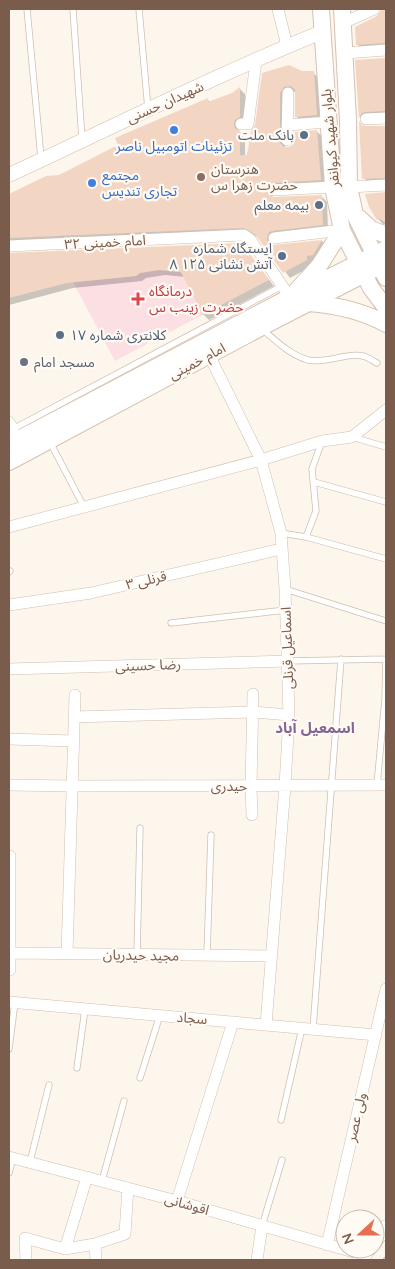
<svg xmlns="http://www.w3.org/2000/svg" width="395" height="1269" viewBox="0 0 395 1269" font-family="Quicksand,'Noto Sans Arabic',sans-serif">
<style>
.medical{fill:#fbdfe3}
.shadow{fill:#0003}
.building{fill:#f3d5c3}
.lines{fill:none;stroke-linecap:round;stroke-linejoin:round}
.service-casing{stroke:#d1beb0;stroke-width:7}
.minor-casing{stroke:#d1beb0;stroke-width:12}
.tertiary-casing{stroke:#d1beb0;stroke-width:15}
.secondary-casing{stroke:#d6c0b0;stroke-width:18}
.service{stroke:#fff;stroke-width:5.5}
.minor{stroke:#fff;stroke-width:11}
.tertiary{stroke:#fff;stroke-width:14}
.secondary{stroke:#fff;stroke-width:16}
.rail-casing{stroke:#b9a8c9;stroke-width:5}
.rail{stroke:#fffaf3;stroke-width:3;stroke-dasharray:9;stroke-linecap:butt}
.shop-dot{fill:#3f7fe0;stroke:#fffaf3;stroke-width:2}
.service-dot{fill:#5c6f8a;stroke:#fffaf3;stroke-width:2}
.education-dot{fill:#8d6e63;stroke:#fffaf3;stroke-width:2}
.health-dot{fill:#e0444e;stroke:#fffaf3;stroke-width:2}
.worship-dot{fill:#6b7280;stroke:#fffaf3;stroke-width:2}
.labels{text-anchor:middle;dominant-baseline:central;stroke-width:4.5;stroke-linejoin:round;paint-order:stroke}
.street-label{font-size:14px;fill:#7a5c4d;stroke:#fffaf3}
.service-label{font-size:14px;fill:#4e5e75;stroke:#fffaf3;text-anchor:end}
.shop-label{font-size:14px;fill:#366cbe;stroke:#fffaf3}
.education-label{font-size:14px;fill:#785e54;stroke:#fffaf3;text-anchor:start}
.health-label{font-size:14px;fill:#be3a42;stroke:#fffaf3;text-anchor:start}
.worship-label{font-size:14px;fill:#5b616d;stroke:#fffaf3;text-anchor:start}
.neighbourhood-label{font-size:15px;font-weight:bold;fill:#846695;stroke:#fffaf3}
</style>
<rect width="100%" height="100%" fill="#fdf6ec"/>
<!-- medical -->
<path class="medical" d="M159 270 181 272 202 315 115 361 73 282 136 276 140 273Z"/>
<!-- shadow -->
<path class="shadow" d="M383 9H386V48L362 49 357 44Z
M386 59V116L364 122 360 117 357 61Z
M313 73 319 78 322 121 302 122 296 116V92H290L286 99 285 147 291 148 317 132 323 137 326 185 275 189 272 196V198L321 196 327 202 328 230 275 238 272 245 274 247 322 241 327 246 312 266 290 278 260 238 250 233 9 249V195L46 177 59 176 207 99 210 102 232 94 240 89 245 94V122L240 125 239 131 245 138V161L257 125 263 74Z
M386 127V183L369 184 364 178 366 128Z
M386 193V224H383L377 218 367 195Z
M241 244 274 286 209 320 203 314 185 277 165 275 146 278 142 281 73 288 9 305V255Z"/>
<!-- building -->
<path class="building" d="M386 9V43L356 45 355 27 377 16 381 10Z
M386 58V111L365 112 362 113 359 118 355 60Z
M289 65 302 71H314L317 115 295 117V90L291 86 284 87 280 93V143L284 147H290L294 143 295 132 317 130 321 180 273 183 268 186 267 191 270 196 274 197 322 195 323 225 273 231 269 232 267 238 268 243 274 245 322 240 313 255 307 256V260L283 273 256 235 244 228 9 238V194L46 176 59 175 118 145 115 138 208 98V102L232 93 240 87V117L235 120 234 124 235 128 240 131V155H247L251 131 255 125 262 73Z
M359 121 362 125 366 126H386V178L362 179Z
M386 192V223L380 219 377 220 369 207 365 194Z
M242 243 269 280 202 315 181 272 171 271 159 270 140 273 136 276 67 283 9 298V253Z"/>
<g class="lines">
<!-- service casing -->
<g class="service-casing">
<path id="service" d="M27 9 41 158
M73 9 82 139
M139 9 148 109
M262 329C275 340 290 355 308 360 327 364 347 352 363 356 368 357 373 361 377 363
M13 429 282 286
M352 437 386 447
M50 442 84 507
M314 482 386 502
M281 533 306 537 386 559
M306 537 316 511 312 469 322 441
M9 572 10 571
M285 589 386 621
M171 623 286 610
M288 661 386 659
M377 785 385 699 386 659
M137 955 140 828
M207 955 211 835
M313 1029 341 659
M9 1049 15 1002
M77 1068 85 1009
M140 1078 160 1015
M281 1120 302 1028
M30 1162 49 1085
M9 1173 13 1158
M102 1181 124 1101
M262 1226 282 1160"/>
</g>
<!-- minor casing -->
<g class="minor-casing">
<path id="minor" d="M278 9 287 46
M343 23 374 9
M345 53 386 50
M366 119 386 118
M241 124H248L256 61
M287 125 328 122
M287 140 288 93
M349 187 386 185
M274 190 333 187
M274 238 342 230
M9 246 244 235 250 239 290 297
M209 355 261 460 281 533 285 589 289 715 285 786 266 1025
M9 422 13 429
M9 527 261 460 322 441 352 437 386 410
M9 605 91 593 281 549
M9 669 288 661
M74 717 253 712 289 715
M9 739 73 741
M9 785 72 786 386 785
M252 815 251 786 253 694
M9 856H10V970
M10 953 272 956
M67 954 75 695
M9 1002 376 1035
M9 1157 177 1201 364 1255
M177 1201 233 1022
M95 1244 96 1260
M327 1245 386 989
M65 1249 87 1177
M26 1260 25 1238 65 1249 95 1244 125 1234 128 1188
M257 1260 262 1226"/>
</g>
<!-- tertiary casing -->
<g class="tertiary-casing">
<path id="tertiary" d="M9 175C113 127 216 75 322 32
M375 1241 386 1227
M360 1260 369 1249"/>
</g>
<!-- secondary casing -->
<g class="secondary-casing">
<path id="secondary" d="M321 9 333 187 342 230 371 288 386 308
M342 9 348 120 349 187 355 215 386 278
M359 218 371 229 386 235
M297 290 319 266 342 230
M308 303C335 305 363 311 386 324
M9 444 290 297 386 249
M9 462 260 328 386 263"/>
</g>
<!-- service -->
<use href="#service" class="service"/>
<!-- minor -->
<use href="#minor" class="minor"/>
<!-- tertiary -->
<use href="#tertiary" class="tertiary"/>
<!-- secondary -->
<use href="#secondary" class="secondary"/>
<!-- rail casing -->
<g class="rail-casing">
<path id="rail" d="M385 1260 386 1259"/>
</g>
<!-- rail -->
<use href="#rail" class="rail"/>
</g>
<!-- markers -->
<g class="shop-dot">
<circle cx="174" cy="130" r="5"/>
<circle cx="92" cy="183" r="5"/>
</g>
<g class="service-dot">
<circle cx="304" cy="135" r="5"/>
<circle cx="319" cy="205" r="5"/>
<circle cx="282" cy="256" r="5"/>
<circle cx="60" cy="335" r="5"/>
</g>
<circle class="education-dot" cx="201" cy="177" r="5"/>
<path class="health-dot" d="M135.5 291.5h5v5h5v5h-5v5h-5v-5h-5v-5h5z"/>
<circle class="worship-dot" cx="24" cy="362" r="5"/>
<g class="labels">
<!-- street labels -->
<g class="street-label">
<text transform="translate(165 102) rotate(-24)">شهیدان حسنی</text>
<text transform="translate(330 138) rotate(-95)">بلوار شهید کیوانفر</text>
<text transform="translate(105 242) rotate(-3)">امام خمینی ۳۲</text>
<text transform="translate(197 361) rotate(-28)">امام خمینی</text>
<text transform="translate(146 580) rotate(-13)">قرنلی ۳</text>
<text transform="translate(287 648) rotate(-92)">اسماعیل قرنلی</text>
<text transform="translate(148 665) rotate(-2)">رضا حسینی</text>
<text x="229" y="786">حیدری</text>
<text transform="translate(141 955) rotate(1)">مجید حیدریان</text>
<text transform="translate(192 1018) rotate(5)">سجاد</text>
<text transform="translate(356 1117) rotate(-77)">ولی عصر</text>
<text transform="translate(187 1204) rotate(16)">اقوشانی</text>
</g>
<!-- service labels -->
<g class="service-label">
<text x="294" y="135">بانک ملت</text>
<text x="309" y="205">بیمه معلم</text>
<text x="272" y="248">ایستگاه شماره<tspan x="272" dy="16">۸ آتش نشانی ۱۲۵</tspan></text>
<text x="70" y="335" text-anchor="start">کلانتری شماره ۱۷</text>
</g>
<!-- shop labels -->
<g class="shop-label">
<text x="174" y="146">تزئینات اتومبیل ناصر</text>
<text x="102" y="175" text-anchor="start">مجتمع<tspan x="102" dy="16">تجاری تندیس</tspan></text>
</g>
<!-- education labels -->
<g class="education-label">
<text x="211" y="169">هنرستان<tspan x="211" dy="16">حضرت زهرا س</tspan></text>
</g>
<!-- health labels -->
<g class="health-label">
<text x="149" y="291">درمانگاه<tspan x="149" dy="16">حضرت زینب س</tspan></text>
</g>
<!-- worship labels -->
<g class="worship-label">
<text x="34" y="362">مسجد امام</text>
</g>
<!-- neighbourhood labels -->
<g class="neighbourhood-label">
<text x="315" y="727">اسمعیل آباد</text>
</g>
</g>
<!-- border -->
<rect width="395" height="1269" fill="none" stroke="#7a5c4d" stroke-width="20"/>
<!-- north arrow -->
<g transform="translate(360 1234) rotate(249)"><circle r="24" fill="#fffaf3" stroke="#cabbb1"/>
<path d="M0-4L9 19L0 12L-9 19Z" fill="#e76f51"/>
<text y="-8" font-size="14" font-weight="bold" text-anchor="middle" fill="#7a5c4d">N</text>
</g>
</svg>
